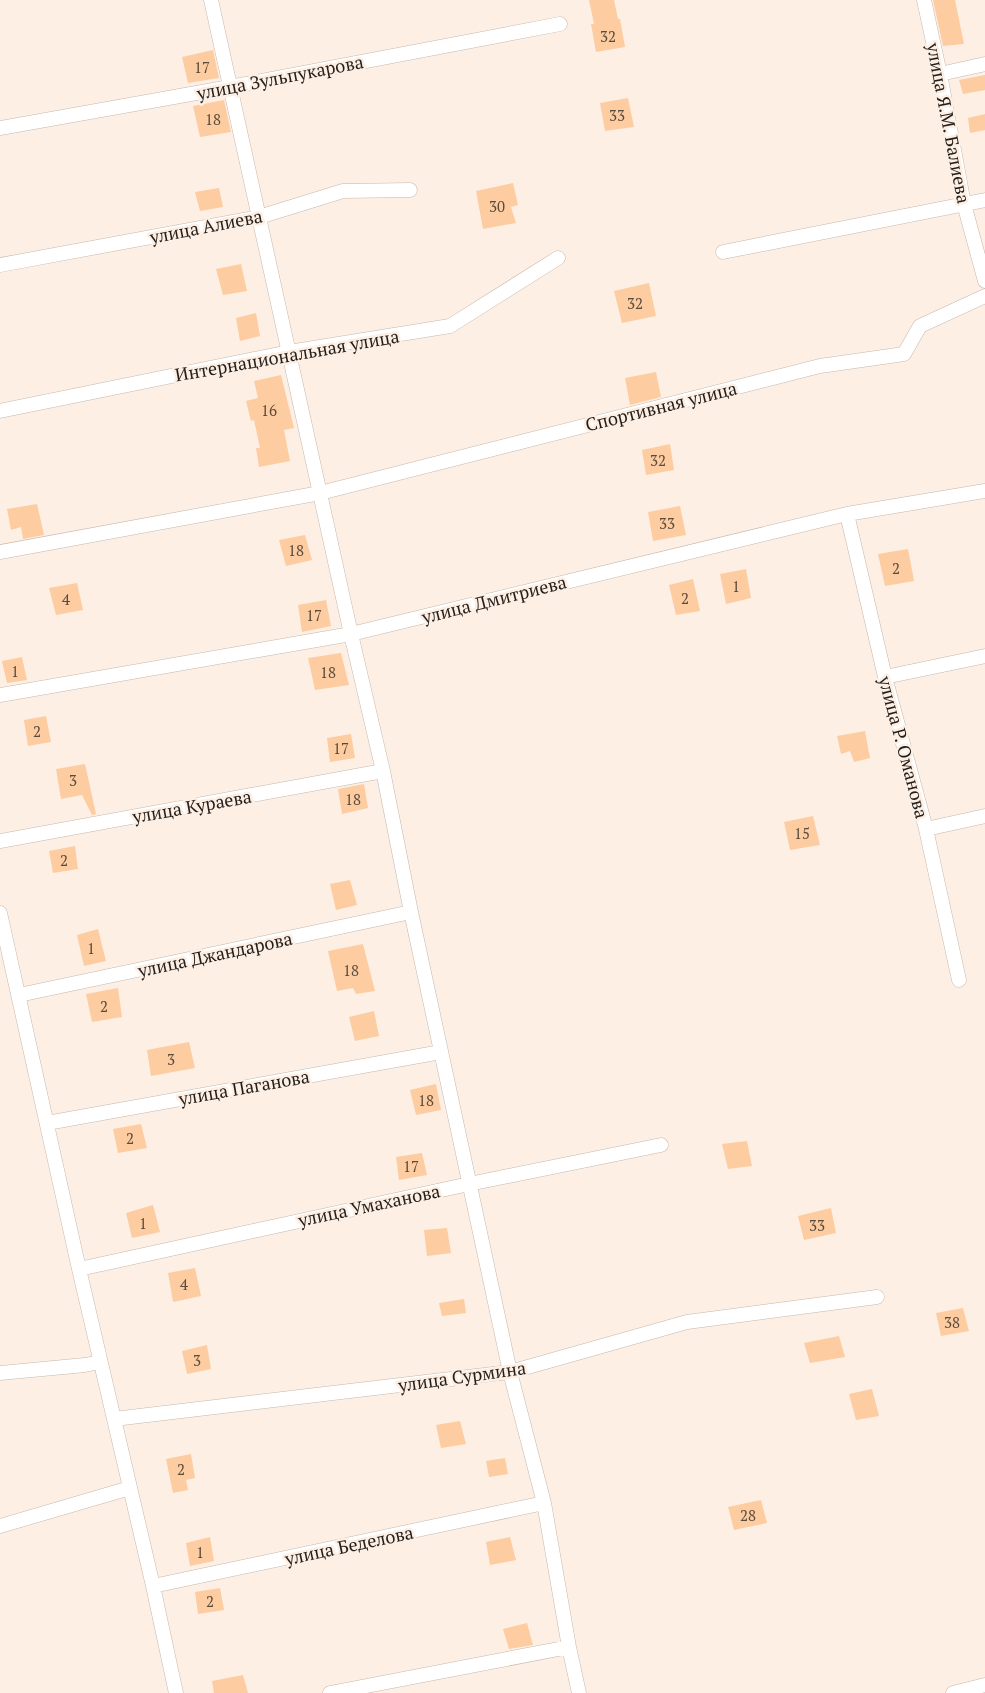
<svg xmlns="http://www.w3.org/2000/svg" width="985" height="1693" viewBox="0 0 985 1693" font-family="'PT Serif',serif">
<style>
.building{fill:#fdcca1}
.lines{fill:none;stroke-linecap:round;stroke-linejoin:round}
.minor-casing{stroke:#c5b8ad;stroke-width:15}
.minor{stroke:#fff;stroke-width:14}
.labels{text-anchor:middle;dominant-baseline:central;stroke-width:5;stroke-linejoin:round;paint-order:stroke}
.number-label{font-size:15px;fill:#5a4a3c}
.street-label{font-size:18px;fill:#231e1a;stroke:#fdefe4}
</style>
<rect width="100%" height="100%" fill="#fdefe4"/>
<!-- building -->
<path class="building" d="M589 0H614L618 19H620L625 47 596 52 591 24H594Z
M933 0H955L964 44 943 46Z
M213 50 219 78 188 83 182 57Z
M985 75V90L963 94 959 80Z
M628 98 634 127 605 131 600 103Z
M224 100 231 132 200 137 193 106Z
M985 114V130L970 133 968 118Z
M513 183 518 205 511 207 516 223 483 229 476 191Z
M219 188 223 207 200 211 195 192Z
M241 264 247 291 223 295 216 269Z
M649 283 656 316 622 323 614 291Z
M256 313 260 336 240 341 236 318Z
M656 372 661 397 630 405 625 378Z
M281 375 294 428 284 430 290 461 259 467 256 448H260L254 420 251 421 246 401 258 398 254 381Z
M670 444 674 470 646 475 642 450Z
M37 504 44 535 23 539 21 527 11 530 7 509Z
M680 506 686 535 653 541 648 512Z
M305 535 312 560 286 566 279 540Z
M908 549 914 581 885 586 878 554Z
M746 569 751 598 726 604 720 574Z
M693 579 700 611 676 615 669 585Z
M77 583 83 610 56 615 49 588Z
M326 600 331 626 302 632 298 605Z
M341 653 349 685 315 690 308 658Z
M22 657 27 680 7 683 2 661Z
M46 716 51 742 28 746 24 720Z
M865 731 870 758 854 762 850 751 841 754 837 736Z
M351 734 355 758 330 762 327 738Z
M85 764 96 814 92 815 82 795 61 799 56 769Z
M364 784 368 808 342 814 338 789Z
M813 816 820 845 790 850 784 822Z
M75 846 78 869 53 873 49 851Z
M350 880 357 905 336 910 330 884Z
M98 929 106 961 84 966 77 935Z
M363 944 375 991 356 994 353 988 337 991 328 951Z
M118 988 122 1017 92 1022 86 994Z
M374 1011 379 1036 355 1041 349 1017Z
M189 1042 195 1068 151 1076 147 1050Z
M436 1084 441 1110 416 1115 410 1090Z
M141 1124 147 1148 118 1153 113 1129Z
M747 1141 752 1166 728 1169 722 1144Z
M422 1153 427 1175 399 1180 396 1157Z
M153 1205 160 1232 132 1238 126 1213Z
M831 1208 836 1233 804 1240 798 1216Z
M447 1228 451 1253 427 1256 424 1230Z
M195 1268 201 1296 173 1302 168 1273Z
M464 1299 466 1313 442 1316 439 1303Z
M963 1308 969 1331 941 1336 936 1313Z
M839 1336 845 1357 810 1363 804 1343Z
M207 1345 211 1369 187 1374 182 1351Z
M872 1389 879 1416 856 1420 849 1394Z
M460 1421 466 1444 441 1448 436 1425Z
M191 1454 195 1478 186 1480 188 1490 173 1493 166 1459Z
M505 1458 508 1474 489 1477 486 1461Z
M761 1500 767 1523 734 1530 728 1507Z
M210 1537 214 1561 190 1566 186 1543Z
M510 1537 516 1560 490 1565 486 1542Z
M220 1588 224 1610 198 1614 195 1592Z
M527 1623 533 1645 509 1649 503 1629Z
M243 1675 248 1693H214L212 1681Z"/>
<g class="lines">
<!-- minor casing -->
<g class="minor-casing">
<path id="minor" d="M211 0 351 634 383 771 411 912 510 1372 544 1503 569 1647 579 1693
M924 0 940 74 964 204 985 281
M940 74 985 64
M0 128 230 87 560 24
M723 252 985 200
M0 265 259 217 343 191 410 190
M0 411 289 352 450 326 558 258
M847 514 885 677 926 829 959 980
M0 552 320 493 820 366 904 354 920 326 985 296
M885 677 985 656
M0 695 351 634 847 514 985 491
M926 829 985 816
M0 841 383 771
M0 913 79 1269 153 1586 176 1693
M19 995 411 912
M47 1123 441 1052
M79 1269 469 1184 661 1145
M0 1373 85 1365 100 1362
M114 1419 510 1372 687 1322 877 1297
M0 1526 130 1488
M153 1586 544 1503
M330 1693 569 1647
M953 1693 985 1685"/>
</g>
<!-- minor -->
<use href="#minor" class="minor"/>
</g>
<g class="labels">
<!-- number labels -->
<g class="number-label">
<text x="608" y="36">32</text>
<text x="202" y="67">17</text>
<text x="617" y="115">33</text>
<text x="213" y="119">18</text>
<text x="497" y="206">30</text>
<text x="635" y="303">32</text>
<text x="269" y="410">16</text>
<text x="658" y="460">32</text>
<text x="667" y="523">33</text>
<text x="296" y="550">18</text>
<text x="896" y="568">2</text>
<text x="736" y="586">1</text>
<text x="685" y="598">2</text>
<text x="66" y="599">4</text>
<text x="314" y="615">17</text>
<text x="15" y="671">1</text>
<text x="328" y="672">18</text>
<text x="37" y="731">2</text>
<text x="341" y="748">17</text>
<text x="73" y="780">3</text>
<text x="353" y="799">18</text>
<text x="802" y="833">15</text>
<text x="64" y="860">2</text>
<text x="91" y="948">1</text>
<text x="351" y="970">18</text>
<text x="104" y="1006">2</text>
<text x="171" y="1059">3</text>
<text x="426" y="1100">18</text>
<text x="130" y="1138">2</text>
<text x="411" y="1166">17</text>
<text x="143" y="1223">1</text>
<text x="817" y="1225">33</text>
<text x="184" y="1284">4</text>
<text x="952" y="1322">38</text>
<text x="197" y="1360">3</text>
<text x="181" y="1469">2</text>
<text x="748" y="1515">28</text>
<text x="200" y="1552">1</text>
<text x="210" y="1601">2</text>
</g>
<!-- street labels -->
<g class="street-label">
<text transform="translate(280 77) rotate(-11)">улица Зульпукарова</text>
<text transform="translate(949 123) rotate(79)">улица Я.М. Балиева</text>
<text transform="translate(206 226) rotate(-11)">улица Алиева</text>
<text transform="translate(287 355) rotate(-10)">Интернациональная улица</text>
<text transform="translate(661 406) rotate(-14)">Спортивная улица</text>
<text transform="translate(494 599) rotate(-14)">улица Дмитриева</text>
<text transform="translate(904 747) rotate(75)">улица Р. Оманова</text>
<text transform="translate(192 806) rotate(-10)">улица Кураева</text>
<text transform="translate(215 954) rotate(-12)">улица Джандарова</text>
<text transform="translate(244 1087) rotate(-10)">улица Паганова</text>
<text transform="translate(369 1205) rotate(-12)">улица Умаханова</text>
<text transform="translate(462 1376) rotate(-8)">улица Сурмина</text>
<text transform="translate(349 1545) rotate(-12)">улица Беделова</text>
</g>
</g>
</svg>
